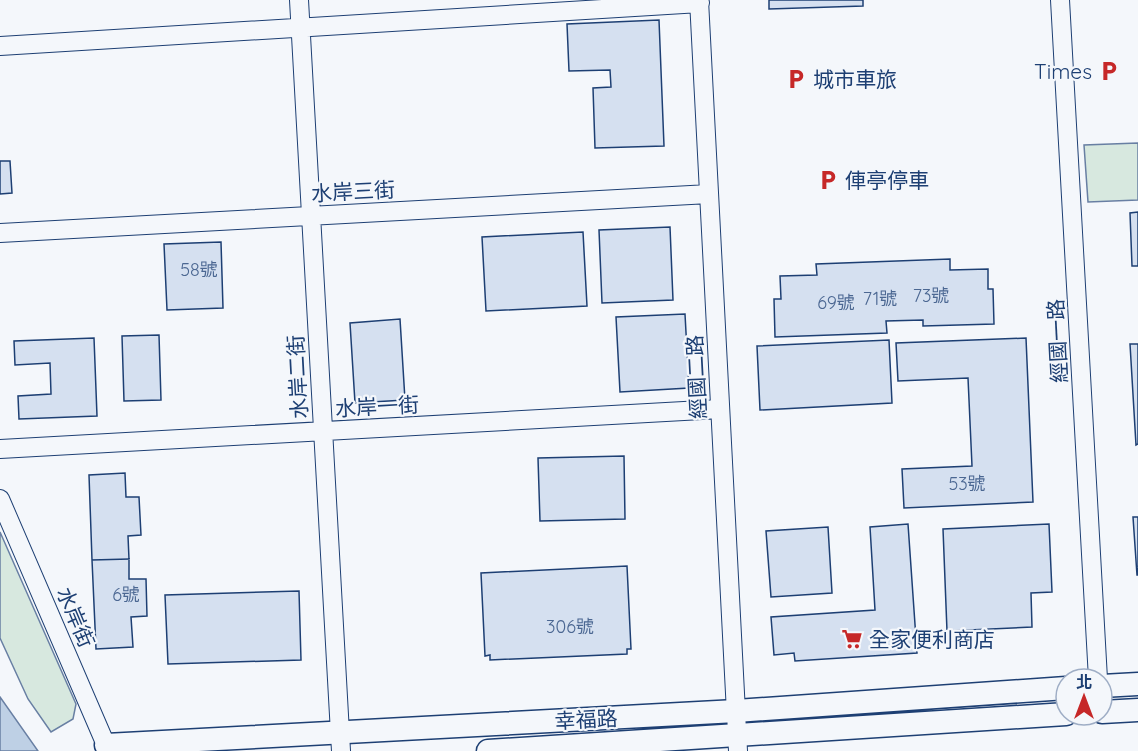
<svg xmlns="http://www.w3.org/2000/svg" width="1138" height="751" viewBox="0 0 1138 751" font-family="Quicksand,'Noto Sans TC',sans-serif">
<style>
.green{fill:#d7e8df;stroke:#687fa3;stroke-width:1.5}
.water{fill:#bed0e5;stroke:#687fa3;stroke-width:1.5}
.building{fill:#d5e0f0;stroke:#1d3f73;stroke-width:1.5}
.lines{fill:none;stroke-linecap:round;stroke-linejoin:round}
.minor-casing{stroke:#1d3f73;stroke-width:20}
.tertiary-casing{stroke:#1d3f73;stroke-width:25}
.minor{stroke:#f4f7fb;stroke-width:18}
.tertiary{stroke:#f4f7fb;stroke-width:22}
.labels{text-anchor:middle;dominant-baseline:central;stroke-width:4.5;stroke-linejoin:round;paint-order:stroke}
.number-label{font-size:18px;fill:#4b6792}
.poi-label{font-size:21px;fill:#1d3f73;stroke:#f4f7fb;text-anchor:start}
.street-label{font-size:21px;fill:#1d3f73;stroke:#f4f7fb}
</style>
<rect width="100%" height="100%" fill="#f4f7fb"/>
<!-- green -->
<path class="green" d="M1138 143V200L1088 202 1084 145Z
M0 532 76 704 73 719 51 732 28 699 0 638Z"/>
<!-- water -->
<path class="water" d="M0 697 38 751H0Z"/>
<!-- building -->
<path class="building" d="M769 0H863V6L769 9Z
M659 20 664 146 595 148 593 88 611 87 610 70 569 71 567 24Z
M0 161H10L12 193 0 194Z
M1138 212V266H1132L1130 213Z
M670 227 673 300 602 303 599 230Z
M583 232 587 306 486 311 482 237Z
M221 242 223 308 167 310 164 244Z
M950 259V270L988 269V289H993L994 324 923 326V320L886 321 887 333 775 337 774 299H781L780 276 817 275 816 264Z
M685 314 689 388 620 392 616 317Z
M400 319 405 400 355 403 350 323Z
M159 335 161 400 124 401 122 336Z
M94 338 97 416 19 419 18 396 51 394 50 363 15 365 14 341Z
M1026 338 1033 502 904 508 902 469 972 466 968 378 898 381 896 343Z
M889 340 892 403 760 410 757 346Z
M1130 344H1138V444L1136 445Z
M624 456 625 519 540 521 538 458Z
M125 473 126 497H139L141 535 128 536 129 559 92 560 89 475Z
M1133 517H1138V575H1137Z
M908 524 917 653 795 661 794 653 774 655 771 617 875 610 870 527Z
M1049 524 1052 592 1031 593 1032 627 947 631 943 529Z
M828 527 832 593 771 597 766 531Z
M129 559V579H146L147 616 131 617 133 647 96 649 92 560Z
M627 566 631 649H627V654L490 660V655L485 656 481 573Z
M299 591 301 660 168 664 165 595Z"/>
<g class="lines">
<!-- minor casing -->
<g class="minor-casing">
<path id="minor" d="M299 0 341 751
M699 0 738 751
M1060 0 1098 679
M0 46 700 3
M0 233 709 194
M0 449 720 409
M0 499 106 745 113 751"/>
</g>
<!-- tertiary casing -->
<g class="tertiary-casing">
<path id="tertiary" d="M1102 686 1138 684
M1102 712 1138 710
M106 745 736 711 1066 688
M488 751 1066 714"/>
</g>
<!-- minor -->
<use href="#minor" class="minor"/>
<!-- tertiary -->
<use href="#tertiary" class="tertiary"/>
</g>
<!-- icons -->
<defs>
<g id="parking-bare" transform="scale(1.62)"><path d="M-3.5-5.5H1a3.5 3.5 0 0 1 0 7H-1V5.5H-3.5ZM-1-3.4V-.6H.8a1.4 1.4 0 0 0 0-2.8Z" fill="#c62828" stroke="#f4f7fb" stroke-width="2.5" paint-order="stroke"/></g>
<g id="supermarket-bare" transform="scale(1.62)"><path d="M-6-5.5h2.5l.6 2H6L4.5 2H-2.5L-4.4-4H-6ZM-1.5 3.2a1.3 1.3 0 1 0 .1 0ZM3 3.2a1.3 1.3 0 1 0 .1 0Z" fill="#c62828" stroke="#f4f7fb" stroke-width="2.5" paint-order="stroke"/></g>
</defs>
<g fill-rule="evenodd">
<use href="#parking-bare" x="1109" y="71"/>
<use href="#parking-bare" x="796" y="79"/>
<use href="#parking-bare" x="828" y="180"/>
<use href="#supermarket-bare" x="852" y="639"/>
</g>
<g class="labels">
<!-- number labels -->
<g class="number-label">
<text x="199" y="269">58號</text>
<text x="931" y="295">73號</text>
<text x="880" y="298">71號</text>
<text x="836" y="302">69號</text>
<text x="967" y="483">53號</text>
<text x="126" y="594">6號</text>
<text x="570" y="626">306號</text>
</g>
<!-- poi labels -->
<g class="poi-label">
<text x="1092" y="71" text-anchor="end">Times</text>
<text x="813" y="79">城市車旅</text>
<text x="845" y="180">俥亭停車</text>
<text x="869" y="639">全家便利商店</text>
</g>
<!-- street labels -->
<g class="street-label">
<text transform="translate(353 191) rotate(-3)">水岸三街</text>
<text transform="translate(1057 341) rotate(-93)">經國一路</text>
<text transform="translate(297 377) rotate(-93)">水岸二街</text>
<text transform="translate(696 377) rotate(-93)">經國二路</text>
<text transform="translate(377 406) rotate(-3)">水岸一街</text>
<text transform="translate(76 617) rotate(67)">水岸街</text>
<text transform="translate(586 719) rotate(-3)">幸福路</text>
</g>
</g>
<!-- north arrow -->
<g transform="translate(1084 697)"><circle r="28" fill="#f4f7fb" stroke="#9eadc5" stroke-width="1.5"/>
<path d="M0-4.5L10 22L0 15L-10 22Z" fill="#c62828"/>
<text y="-9" font-size="16" font-weight="bold" text-anchor="middle" fill="#1d3f73">北</text>
</g>
</svg>
